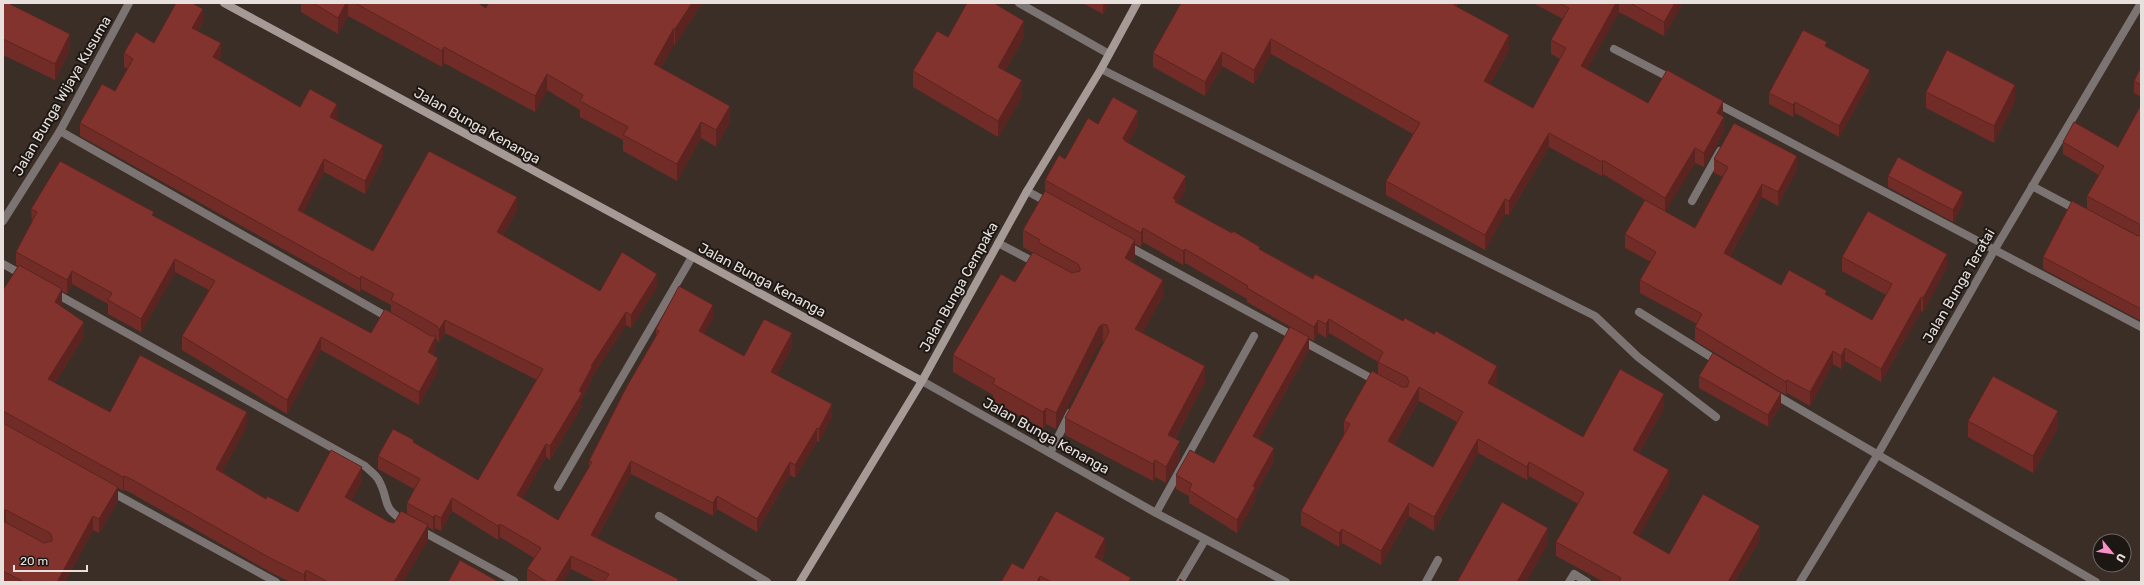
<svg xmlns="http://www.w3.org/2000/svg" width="2144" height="585" viewBox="0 0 2144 585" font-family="Rubik,sans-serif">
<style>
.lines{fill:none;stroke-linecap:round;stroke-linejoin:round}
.lane{stroke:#7b7472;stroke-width:8}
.street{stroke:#7b7472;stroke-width:8}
.secondary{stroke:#a59a96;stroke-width:8}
.wall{fill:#712c27;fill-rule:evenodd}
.shaded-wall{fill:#5c2420}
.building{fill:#83332d;stroke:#5c2420;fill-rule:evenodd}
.labels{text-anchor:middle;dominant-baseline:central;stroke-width:4;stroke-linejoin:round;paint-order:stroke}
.street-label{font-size:14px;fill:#e8e0dc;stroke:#1d1714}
</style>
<rect width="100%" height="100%" fill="#3a2e27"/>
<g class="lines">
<!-- lane -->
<path class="lane" d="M60 131 391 319
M998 243 1038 264
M1050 453 1070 413
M1156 513 1254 336
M659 516 767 582
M1180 582 1205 540"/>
<!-- street -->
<path class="street" d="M1019 3 1109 54
M1614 49 1674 80
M1101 69 1595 316 1638 357 1716 417
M1714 102 2141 327
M2032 186 2079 211
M1027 191 1049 203
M1692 201 1720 151
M3 221 60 131 129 3
M1126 245 1378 382
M3 264 23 275
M53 292 365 466C369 470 375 474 378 479 391 501 379 507 406 522
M1639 312 1719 362
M922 381 1156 513 1286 582
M1772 393 2096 582
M558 487 692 257
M108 490 276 582
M420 530 514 581
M1426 582 1438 560
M1569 582 1574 574 1587 582
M1800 582 1878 454 1995 249 2141 3"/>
<!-- secondary -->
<path class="secondary" d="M224 3 922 381
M800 582 922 381 1027 191 1101 69 1137 3"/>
</g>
<!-- wall -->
<path class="wall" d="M3 3 70 50 55 80 3 55Z
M301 3H478L486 8 702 3 675 45 674 44 661 68 730 122 716 147 701 138 677 181 623 151V140L580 117V110L547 90 535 112 444 63 442 67 348 16 338 34 301 12Z
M1082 3H1109L1103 14Z
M1457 3V6L1509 50 1490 84 1533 108 1560 59 1551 54V40L1563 19 1533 3H1683L1664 36 1619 12 1587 69 1648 103 1723 116 1724 132 1704 167 1695 163 1665 211 1695 228 1723 177 1714 173V159L1797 169 1778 206 1762 197 1730 256 1781 285 1827 295 1872 320 1886 295 1842 271V257L1947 267 1923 312 1921 311 1881 382 1845 361 1841 369 1833 364 1810 406 1787 393 1786 395 1695 341V327L1697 324 1640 293V280L1651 262 1625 248V234L1645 200 1603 174 1602 176 1549 147 1509 215 1505 214 1485 250 1386 195V181L1413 134 1271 54 1254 84 1222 66 1205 96 1153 67V53Z
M203 22 198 31 221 56 219 60 300 107 337 118 335 120 383 158 365 194 324 172 303 212 373 251 517 210 503 235 600 291 657 287 631 328 626 325 592 377V380L582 399V406L550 460 546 457 522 499 558 520 589 468V461L656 336V329L713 318 704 334 744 356 792 347 777 375 832 417 819 442 817 441 795 478 790 475 757 532 717 509 713 516 631 474 597 538 678 582H597L571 569 563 582H527V569L534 558 500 537 498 540 452 511 441 531 435 528 433 530 428 527V540L403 582H290L270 572 131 493 124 490 123 491 118 488V501L99 533 93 530 65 582H3V290L18 266 16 265V252L32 222 31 209 154 217 371 333 391 312V305L361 289 360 292 80 136V123L115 91 128 69 124 67V53L154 43ZM175 272 209 290 182 336V350L287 414 321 350 419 405 438 371 433 355 436 349V339L439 343 445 333 537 380 478 480 414 443 378 456V469L414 489 407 503V514L394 523 389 522 351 501 362 481 298 512 266 499 222 472 247 426 110 412 55 383 84 336 61 306 62 303V291L67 294 72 284 108 304V314L141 332Z
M948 37H1024L1005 71 1022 97 998 137 913 87V71Z
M1827 47 1870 82 1839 137 1795 113 1793 117 1769 104V93Z
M2141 67V97L2134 93V81Z
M1926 92 2015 101 1994 143 1926 108Z
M2141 105V321L2043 269V257L2139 236 2087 209V196L2099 175 2063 154V142L2118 147Z
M1098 124 1138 125 1128 143 1186 189 1178 203 1260 249 1497 380 1494 386 1583 437 1664 408 1639 453 1669 483 1638 537 1669 554 1760 539 1735 582H1604L1556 556V542L1578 504 1529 476 1527 480 1478 453 1434 531 1409 516 1381 565 1342 543 1339 547 1301 525V511L1344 434V421L1378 374V362L1329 333 1326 338 1318 333 1314 341 1309 338V350L1259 439 1274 461 1255 495V501L1237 533 1189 503V496L1176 489V475L1214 463 1294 329 1247 302V299L1185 263 1183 265 1143 242 1141 247 1135 244V256L1132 262 1163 296 1142 333 1205 382 1175 439 1180 458 1166 483 1155 477 1153 481 1065 435V418L1104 341H1103L1099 344 1056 429 1046 424 1043 429 993 401V395L953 372V355L1015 282 1033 253 1023 247V230L1045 191V180L1065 159ZM1419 401 1457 422 1433 467 1394 445Z
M1888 176 1963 204 1953 222 1888 187Z
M1699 376 1781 405 1768 427 1699 388Z
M1968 421 2058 427 2033 473 1968 437Z
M1105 552 1101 561 1131 582H1001L1023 569Z"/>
<!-- shaded-wall -->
<path class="shaded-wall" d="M346 3H348V16L338 34V18Z
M692 3H702L675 45V29Z
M1103 3H1109L1103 14Z
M1616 3H1619V12L1581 80V66Z
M1675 3H1683L1664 36V22Z
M203 9V22L192 41V28Z
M1024 21V37L998 83V67Z
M674 28V44L654 80V64Z
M70 34V50L55 80V64Z
M1509 35V50L1484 95V81Z
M1271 39V54L1254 84V70Z
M221 43V56L213 70V57Z
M444 47V63L442 67V51Z
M1222 52V66L1205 96V82Z
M1870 70V82L1839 137V126Z
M547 74V90L535 112V96Z
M1022 80V97L998 137V121Z
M2015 85V101L1994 143V126Z
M1723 101V116L1717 127V113Z
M1795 102V113L1793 117V105Z
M337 104V118L330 130V117Z
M730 106V122L716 147V130Z
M1138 111V125L1123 152V138Z
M1724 117V132L1704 167V153Z
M701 122V138L677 181V164Z
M1549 133V147L1509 215V201Z
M383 145V158L365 194V181Z
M1695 148V163L1665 212V198Z
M1797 156V169L1778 206V192Z
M324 159V172L298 223V210Z
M1603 160V174L1602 176V162Z
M1186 176V189L1176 207 1173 198Z
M1762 184V197L1724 266V253Z
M1963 192V204L1953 222V210Z
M517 197V210L497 245V232Z
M1505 199V214L1485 250V235Z
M1143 228V242L1141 247V233Z
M1135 240V256L1125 274V258Z
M1185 249V263L1183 265V251Z
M1947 254V267L1923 312V298Z
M175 259V272L141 332V319Z
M72 271V284L67 294V280Z
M657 274V287L631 328V315Z
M361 276V289L360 292V279Z
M1163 280V296L1135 346V329Z
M62 289V303L55 316V302Z
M1921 297V311L1881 382V369Z
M713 305V318L699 344V331Z
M626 312V325L592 377V380L582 399V406L550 460V446L591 366Z
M1329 319V333L1326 338V324Z
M445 320V333L439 343V330Z
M1318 320V333L1314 341V327Z
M84 322V336L48 394V379Z
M1103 324V341L1099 344 1056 429V413L1099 327Z
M792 333V347L771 386V372Z
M436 336V349L428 365V352Z
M321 337V350L287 414V400Z
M1309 337V350L1253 450V436Z
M1845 348V361L1841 369V356Z
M1833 351V364L1810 406V392Z
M438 358V371L419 405V392Z
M1205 366V382L1168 451V435Z
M1497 366V380L1488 397V383Z
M1787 380V393L1786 395V382Z
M1419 387V401L1388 455V441Z
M1781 393V405L1768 427V415Z
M1664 394V408L1633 463V450Z
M832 404V417L819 442V429Z
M1046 408V424L1043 429V412Z
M2058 411V427L2033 473V456Z
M247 412V426L216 483V469Z
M817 428V441L795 478V465Z
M1478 439V453L1434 531V517Z
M1180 441V458L1166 483V467Z
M546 444V457L517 509V495Z
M1274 448V461L1255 495V501L1237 533V520L1253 486Z
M1155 460V477L1153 481V464Z
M631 461V474L591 549V535Z
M790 462V475L757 532V519Z
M1529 462V476L1527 480V467Z
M362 467V481L345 512V497Z
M1669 470V483L1633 547V533Z
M124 476V490L123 491V477Z
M118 487V501L99 533V519Z
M717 496V509L713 516V503Z
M452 498V511L441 531V518Z
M1409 503V516L1381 565V551Z
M3 510H6V524L3 525Z
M435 515V528L433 530V517Z
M93 516V530L65 582H57Z
M500 524V537L498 540V526Z
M428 525V540L403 582H394Z
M1760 526V539L1735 582H1728Z
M1548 528V544L1526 582H1517Z
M1342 529V543L1339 547V533Z
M1105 538V552L1095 571V557Z
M571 556V569L563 582H555Z
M306 570V582H304V575Z
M1040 576V582H1037Z"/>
<!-- building -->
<path class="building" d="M3 3H8L70 34 55 64 3 39Z
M176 3H192L203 9 192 28 221 43 213 57 300 107 310 89 337 104 330 117 383 145 365 181 324 159 298 210 373 251 429 151 517 197 497 232 600 291 622 252 657 274 631 315 626 312 591 366 592 367 579 391 582 393 550 446 546 444 517 495 558 520 592 462 589 461 627 386 659 331 656 329 679 286 713 305 699 331 744 356 764 319 792 333 771 372 832 404 819 429 817 428 795 465 790 462 757 519 717 496 713 503 631 461 591 535 678 579 677 582H604L609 574 571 556 555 582H547L527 569 541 548 500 524 498 526 452 498 441 518 435 515 433 517 407 503 420 479 378 456 393 429 414 440 413 442 478 480 543 369 445 320 439 330 437 326 391 300 394 294 361 276 360 279 80 123 102 84 115 91 133 59 124 53 136 32 154 43Z
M313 3H346L338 18Z
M355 3H478L486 8 488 3H692L675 29 674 28 654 64 730 106 716 130 701 122 677 164 623 135 628 127 580 101 583 95 547 74 535 96 444 47 442 51Z
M967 3H994L1024 21 998 67 1022 80 998 121 913 71 937 31 948 37Z
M1181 3H1455L1454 5 1509 35 1484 81 1533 108 1566 48 1551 40 1569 8 1559 3H1616L1581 66 1648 103 1667 70 1723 101 1717 113 1724 117 1704 153 1695 148 1665 198 1603 160 1602 162 1549 133 1509 201 1505 199 1485 235 1386 181 1420 123 1271 39 1254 70 1222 52 1205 82 1153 53Z
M1630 3H1675L1664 22Z
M1803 30 1827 42 1825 46 1870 70 1839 126 1795 102 1793 105 1769 93Z
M1947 50 2015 85 1994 126 1926 92Z
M2141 67V85L2134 81Z
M1113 97 1138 111 1123 138 1125 141 1186 176 1173 198 1176 200 1175 202 1232 233 1233 231 1260 247 1259 249 1313 279 1315 274 1403 321 1405 318 1434 334 1436 331 1497 366 1488 383 1583 437 1620 369 1664 394 1633 450 1669 470 1633 533 1669 554 1703 494 1760 526 1728 582H1619L1621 578 1556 542 1584 493 1529 462 1527 467 1478 439 1434 517 1409 503 1381 551 1342 529 1339 533 1301 511 1350 424 1344 421 1372 371 1402 387H1407L1409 382 1407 377 1378 362 1383 352 1329 319 1326 324 1318 320 1314 327 1247 288 1248 286 1185 249 1183 251 1143 228 1141 233 1045 180 1059 155 1065 159 1088 118 1098 124ZM1419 387 1463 412 1433 467 1388 441Z
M2141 105V225L2087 196 2104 166 2063 142 2074 122 2118 147Z
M1734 123 1797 156 1778 192 1762 184 1724 253 1781 285 1789 270 1827 291 1825 294 1872 320 1892 284 1842 257 1868 211 1947 254 1923 298 1921 297 1881 369 1845 348 1841 356 1833 351 1810 392 1787 380 1786 382 1695 327 1702 314 1640 280 1656 252 1625 234 1645 200 1695 228 1728 167 1714 159Z
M1898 157 1963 192 1953 210 1888 176Z
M60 161 154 212 152 215 371 333 385 309 431 336H436L428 352 438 358 419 392 321 337 287 400 182 336 215 281 175 259 141 319 108 300 112 293 72 271 67 280 16 252 37 212 31 209Z
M1045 191 1135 240 1125 258 1163 280 1135 329 1205 366 1168 435 1180 441 1166 467 1155 460 1153 464 1065 418 1109 332 1107 325 1103 324 1099 327 1056 413 1046 408 1043 412 993 384 995 379 953 355 1001 274 1015 282 1033 252 1072 273 1080 271V268L1078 264 1038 242 1040 240 1023 230Z
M2072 201 2138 236 2141 235V309L2043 257Z
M19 265 62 289 55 302 84 322 48 379 110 412 140 355 247 412 216 469 266 499 267 496 298 512 331 450 362 467 345 497 389 522 394 523 401 511 428 525 394 582H328L306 570 304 575 270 558 131 479 124 476 123 477 3 411V312L4 310 3 309V290Z
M1290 327 1309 337 1253 436 1274 448 1253 486 1255 488 1237 520 1189 490 1192 484 1176 475 1190 450 1214 463Z
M1713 353 1781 393 1768 415 1699 376Z
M1993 376 2058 411 2033 456 1968 421Z
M3 423 118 487 99 519 93 516 57 582H24L3 571V521L44 543 52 541V537L50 533 6 510H3Z
M1502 502 1548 528 1517 582H1457Z
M1056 511 1105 538 1095 557 1131 578 1128 582H1052L1040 576 1037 582H1001L1012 563 1023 569Z
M460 560 499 582H448Z
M1180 579 1184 582H1179Z"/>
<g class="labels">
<!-- street labels -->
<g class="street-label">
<text transform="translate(62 96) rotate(-60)">Jalan Bunga Wijaya Kusuma</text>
<text transform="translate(477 126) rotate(29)">Jalan Bunga Kenanga</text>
<text transform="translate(762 280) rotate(28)">Jalan Bunga Kenanga</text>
<text transform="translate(1959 286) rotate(-60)">Jalan Bunga Teratai</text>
<text transform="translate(959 287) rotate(-61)">Jalan Bunga Cempaka</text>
<text transform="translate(1046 436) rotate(29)">Jalan Bunga Kenanga</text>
</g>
</g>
<!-- border -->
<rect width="2144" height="585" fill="none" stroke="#e8e0dc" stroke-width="8"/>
<!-- north arrow -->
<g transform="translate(2112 553) rotate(119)"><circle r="19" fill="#1d1714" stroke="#6e6764"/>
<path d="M0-3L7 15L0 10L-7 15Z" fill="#fa8fc8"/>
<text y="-6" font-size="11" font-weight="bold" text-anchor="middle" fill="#e8e0dc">U</text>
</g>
<!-- scale -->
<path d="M14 565v6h73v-6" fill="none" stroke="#e8e0dc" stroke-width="2"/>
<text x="20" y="565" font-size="12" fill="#e8e0dc" stroke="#1d1714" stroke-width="3" paint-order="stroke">20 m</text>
</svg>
